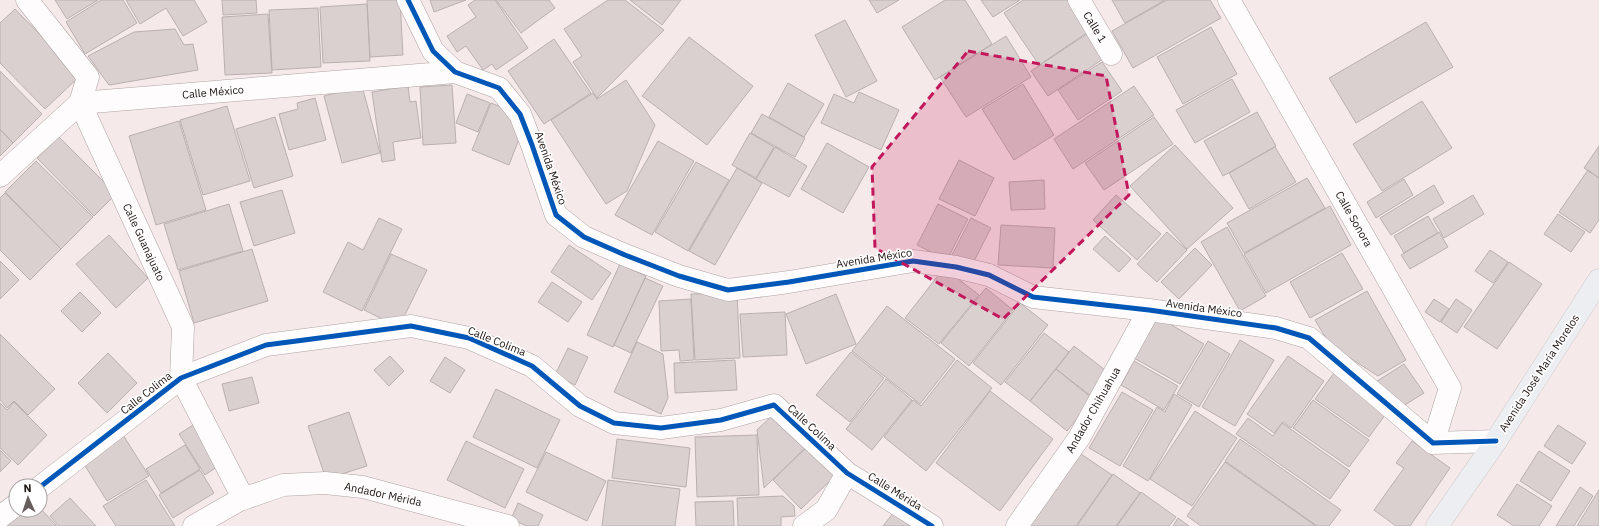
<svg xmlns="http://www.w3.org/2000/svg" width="1599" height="526" viewBox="0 0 1599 526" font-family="'IBM Plex Sans',sans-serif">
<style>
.building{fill:#dbd0d0;stroke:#bbb0b0}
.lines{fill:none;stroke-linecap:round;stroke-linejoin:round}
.street-casing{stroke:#aea4a3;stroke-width:23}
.primary-casing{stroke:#cec8c7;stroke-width:23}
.street{stroke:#fefcfc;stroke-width:22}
.primary{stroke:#eceef2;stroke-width:22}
.cycleway-casing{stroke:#fff;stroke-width:8}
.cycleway{stroke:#0057b8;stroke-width:5}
.marked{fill:#c2185b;fill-opacity:0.2;stroke:#c2185b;stroke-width:3;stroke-dasharray:8 5;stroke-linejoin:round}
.labels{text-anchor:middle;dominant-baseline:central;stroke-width:3.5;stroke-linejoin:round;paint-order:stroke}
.street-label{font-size:11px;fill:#1c1211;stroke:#fff}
</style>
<rect width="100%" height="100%" fill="#f6e9e9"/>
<!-- building -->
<path class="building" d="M55 0H98L67 19Z
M101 0H123L137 23 85 54 66 22Z
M126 0H194L207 22 183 36 166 8 140 24Z
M222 0H256L257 13 223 15Z
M367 0H400L403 55 370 57Z
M430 0H466L434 12Z
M475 0H495L528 48 496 70 492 64 483 70 466 46 457 52 447 36 476 17 468 5Z
M496 0H549L555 8 521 33Z
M608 0H625L664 30 597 98 573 62 582 56 564 29Z
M630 0H681L662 25Z
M869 0H899L877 13Z
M945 0H965L992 44 935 80 902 27Z
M981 0H1020L993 17Z
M1023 0H1071L1091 30 1039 65 1004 13Z
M1112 0H1165L1125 23Z
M1167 0H1210L1221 18 1133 68 1112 31Z
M367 4 370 61 323 63 320 7Z
M318 8 321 67 272 70 269 10Z
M15 9 80 76 45 109 0 63V23Z
M268 14 272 73 225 75 222 17Z
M845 20 877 81 846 97 815 35Z
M1426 22 1453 67 1356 123 1329 78Z
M1211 27 1237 74 1183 104 1157 57Z
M175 29 184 45 193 44 198 70 109 85 88 56 134 32Z
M1090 32 1106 57 1048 96 1031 71Z
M1006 36 1031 77 966 117 940 77Z
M689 37 753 86 707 145 642 96Z
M554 39 591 93 544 124 508 71Z
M1102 62 1122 91 1078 120 1058 90Z
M0 71 42 114 13 143 0 129Z
M1232 79 1250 112 1195 143 1176 110Z
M626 80 655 125 627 191 606 204 551 120 593 93 597 99Z
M788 83 824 104 804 137 769 117Z
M1023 84 1054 135 1014 160 982 109Z
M452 85 456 143 423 145 420 87Z
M362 86 380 153 342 163 324 96Z
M408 86 410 102 416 101 421 138 393 142 395 160 382 162 372 92Z
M1134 86 1154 115 1073 169 1054 139Z
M859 92 899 110 881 150 821 123 834 94 854 103Z
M467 94 490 103 478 132 456 123Z
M315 98 326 140 289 150 279 114 298 109 297 103Z
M1422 101 1452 148 1382 191 1353 144Z
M491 103 516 113 524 126 509 165 472 150Z
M227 106 250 181 203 195 180 120Z
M1257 112 1276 146 1223 176 1204 141Z
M762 114 805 138 795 157 751 133Z
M275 117 293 176 254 188 236 129Z
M1154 117 1173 144 1104 190 1085 163Z
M179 121 206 210 156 225 129 136Z
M0 129 13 143 0 156Z
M750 133 774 147 756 178 732 165Z
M59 137 116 194 94 216 37 158Z
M658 141 694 161 652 235 615 215Z
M827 143 869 167 843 213 801 189Z
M1175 145 1233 208 1187 249 1130 186Z
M1599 146V178L1584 168Z
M775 147 807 166 789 197 756 179Z
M1275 147 1296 182 1249 209 1229 173Z
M959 160 994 178 975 216 939 199Z
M36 161 93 217 61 249 5 192Z
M696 162 729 180 688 251 655 232Z
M737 168 762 183 715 265 689 251Z
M1588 170 1599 178V220L1590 233 1559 212Z
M1307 178 1325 208 1244 253 1227 223Z
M1404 179 1413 195 1376 218 1367 202Z
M1044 180 1045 209 1011 210 1009 182Z
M1434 185 1444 203 1391 235 1380 218Z
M282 190 295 233 254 246 240 202Z
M5 193 61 249 30 280 0 250V198Z
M1116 195 1161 234 1137 260 1093 220Z
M1473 195 1484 214 1444 238 1433 219Z
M229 204 243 251 178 270 164 224Z
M938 204 968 219 947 260 917 245Z
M1330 206 1351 245 1266 293 1244 254Z
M1558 214 1585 232 1571 252 1544 234Z
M1428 216 1438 233 1404 253 1394 236Z
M379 218 402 229 362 311 323 292 348 242 363 250Z
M971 218 991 228 971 267 951 257Z
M1001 225 1055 228 1053 268 998 265Z
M1227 227 1266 296 1240 311 1201 242Z
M1167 232 1187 250 1157 282 1137 264Z
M1439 232 1448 247 1410 269 1401 255Z
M109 235 148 278 116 308 76 264Z
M1105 236 1131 259 1119 272 1093 249Z
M569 245 611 273 592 300 551 272Z
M1195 248 1212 265 1179 299 1161 282Z
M252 249 268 301 194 323 179 271Z
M1490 250 1508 262 1493 283 1475 271Z
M1342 253 1363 289 1310 318 1290 282Z
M391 254 427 270 399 327 364 310Z
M0 261 19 280 0 299Z
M1509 262 1542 284 1497 349 1464 327Z
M620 264 646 276 613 347 587 335Z
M944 268 979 295 939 344 905 318Z
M645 278 663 286 631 353 614 345Z
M552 282 582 302 568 322 538 302Z
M986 288 1013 310 969 366 941 343Z
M1367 291 1406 360 1378 376 1330 345 1315 320Z
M80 292 101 313 82 332 61 311Z
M737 293 740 358 695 360 691 294Z
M836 294 856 344 806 364 786 314Z
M691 299 694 360 680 361 679 350 661 351 659 301Z
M1434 299 1449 309 1440 322 1425 312Z
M1456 299 1472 310 1457 333 1441 322Z
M1020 303 1048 325 1001 385 973 363Z
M887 306 955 359 920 404 852 351Z
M785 312 787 355 743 357 740 314Z
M1158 317 1204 344 1180 384 1134 358Z
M1044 333 1069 352 1030 401 1005 382Z
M0 334 55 389 28 415 14 401 7 408 0 400Z
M1240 340 1274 360 1235 426 1202 407Z
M1208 341 1230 354 1199 407 1177 394Z
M637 342 663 354 668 398 661 414 614 392Z
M1074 346 1109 373 1091 396 1056 369Z
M568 348 588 357 575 385 555 375Z
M851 352 884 378 850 422 816 395Z
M108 353 137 383 107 413 78 383Z
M390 356 404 371 389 386 374 370Z
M1288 356 1324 381 1291 428 1283 422 1274 433 1247 414Z
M445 357 465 370 450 393 430 381Z
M735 360 737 390 675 393 674 363Z
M957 360 992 388 926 471 884 437 913 400 921 406Z
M1134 361 1178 386 1164 410 1121 385Z
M1404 364 1424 393 1400 408 1374 383Z
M1056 369 1093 399 1067 431 1030 401Z
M1334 373 1388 411 1369 437 1315 399Z
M252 377 259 403 229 411 222 384Z
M886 379 912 400 872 450 846 429Z
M496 389 560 420 537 468 473 437Z
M990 391 1053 439 1000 511 936 463Z
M1122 392 1153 410 1120 466 1089 448Z
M1174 394 1192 405 1148 481 1123 466 1157 407 1165 412Z
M1313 400 1369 440 1349 467 1293 428Z
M14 402 47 435 18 465 0 448V403L7 410Z
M778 410 810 443 764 488 757 430Z
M1195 411 1237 438 1192 506 1150 479Z
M349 412 367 466 326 479 308 426Z
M1248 418 1273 436 1282 423 1350 471 1330 499 1236 434Z
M196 423 221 464 205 475 179 434Z
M1558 425 1586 443 1572 464 1544 446Z
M123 435 149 476 107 501 82 461Z
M757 435 759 495 697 497 695 437Z
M617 439 690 448 686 487 612 478Z
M1240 439 1341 510 1329 526H1317L1225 461Z
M466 441 524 469 505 508 447 480Z
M1412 441 1450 468 1410 526H1396L1374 510 1404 468 1396 463Z
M811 443 839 472 801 509 773 480Z
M185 445 200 469 161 493 146 469Z
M0 450 11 461 0 472Z
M1539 451 1570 471 1551 501 1520 481Z
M546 452 606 481 587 521 526 492Z
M1081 454 1112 475 1076 526H1030Z
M1225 462 1316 526H1201L1187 516Z
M200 470 214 493 173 518 159 495Z
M1113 474 1140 493 1116 526H1077Z
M146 480 175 526H116L103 506Z
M608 480 680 489 675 526H602Z
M1517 484 1552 506 1539 526H1514L1497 515Z
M1580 487 1593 496 1574 526H1556Z
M1599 490V526H1577Z
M1141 492 1176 517 1169 526H1117Z
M783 496 794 506 795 516 781 517V526H738L737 498Z
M70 498 96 526H59L50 516Z
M733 501 734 526H696L695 502Z
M518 503 543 515 538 526H527L511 519Z
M40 508 57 526H7L3 522 16 510H40Z
M894 512 913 526H883Z
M1178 518 1189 526H1173Z"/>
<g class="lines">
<!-- street casing -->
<g class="street-casing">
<path id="street" d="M27 0 88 77 80 103 183 327 181 378 243 498
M408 0 433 51 455 72 499 88 520 114 532 145 556 215 584 237 625 255 679 276 728 290 789 282 913 261 956 267 989 275 1033 297 1149 310 1276 328 1309 338 1433 443 1496 441
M1079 0 1111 54
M1229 0 1450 388 1433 443
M0 176 80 103 455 72
M40 487 181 378 266 345 411 326 469 338 532 366 580 406 614 423 661 428 721 420 774 405 847 473 932 526
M0 517 16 505
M194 526 243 498V499L283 485 325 483 363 487 508 526
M804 526 826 510 847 473
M1017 526 1079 438 1149 310"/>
</g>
<!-- primary casing -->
<g class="primary-casing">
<path id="primary" d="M1437 526 1496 441 1599 280"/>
</g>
<!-- street -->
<use href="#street" class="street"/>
<!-- primary -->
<use href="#primary" class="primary"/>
<!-- cycleway casing -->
<g class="cycleway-casing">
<path id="cycleway" d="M408 0 433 51 455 72 499 88 520 114 532 145 556 215 584 237 625 255 679 276 728 290 789 282 913 261 956 267 989 275 1033 297 1149 310 1276 328 1309 338 1433 443 1496 441
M40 487 181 378 266 345 411 326 469 338 532 366 580 406 614 423 661 428 721 420 774 405 847 473 932 526"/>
</g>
<!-- cycleway -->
<use href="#cycleway" class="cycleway"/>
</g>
<!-- marked area -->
<path class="marked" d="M968 51 1106 76 1129 195 1003 319 875 248 872 167Z"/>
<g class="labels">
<!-- street labels -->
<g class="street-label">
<text transform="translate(1095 27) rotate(59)">Calle 1</text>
<text transform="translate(213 92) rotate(-5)">Calle México</text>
<text transform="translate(551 168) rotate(71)">Avenida México</text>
<text transform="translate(1354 219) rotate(60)">Calle Sonora</text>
<text transform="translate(144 242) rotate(65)">Calle Guanajuato</text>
<text transform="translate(874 258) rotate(-9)">Avenida México</text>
<text transform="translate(1204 308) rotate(8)">Avenida México</text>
<text transform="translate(497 341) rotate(22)">Calle Colima</text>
<text transform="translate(1539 373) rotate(-57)">Avenida José María Morelos</text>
<text transform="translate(146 393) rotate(-38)">Calle Colima</text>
<text transform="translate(1093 410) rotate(-60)">Andador Chihuahua</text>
<text transform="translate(812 427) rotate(43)">Calle Colima</text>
<text transform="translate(895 491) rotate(32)">Calle Mérida</text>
<text transform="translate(383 494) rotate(12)">Andador Mérida</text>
</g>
</g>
<!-- north arrow -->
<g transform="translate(28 498) rotate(357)"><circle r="19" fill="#ffffff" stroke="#a4a0a0"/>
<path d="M0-3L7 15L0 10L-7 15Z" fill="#685d5d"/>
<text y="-6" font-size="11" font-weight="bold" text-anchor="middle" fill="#1c1211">N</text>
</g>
</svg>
